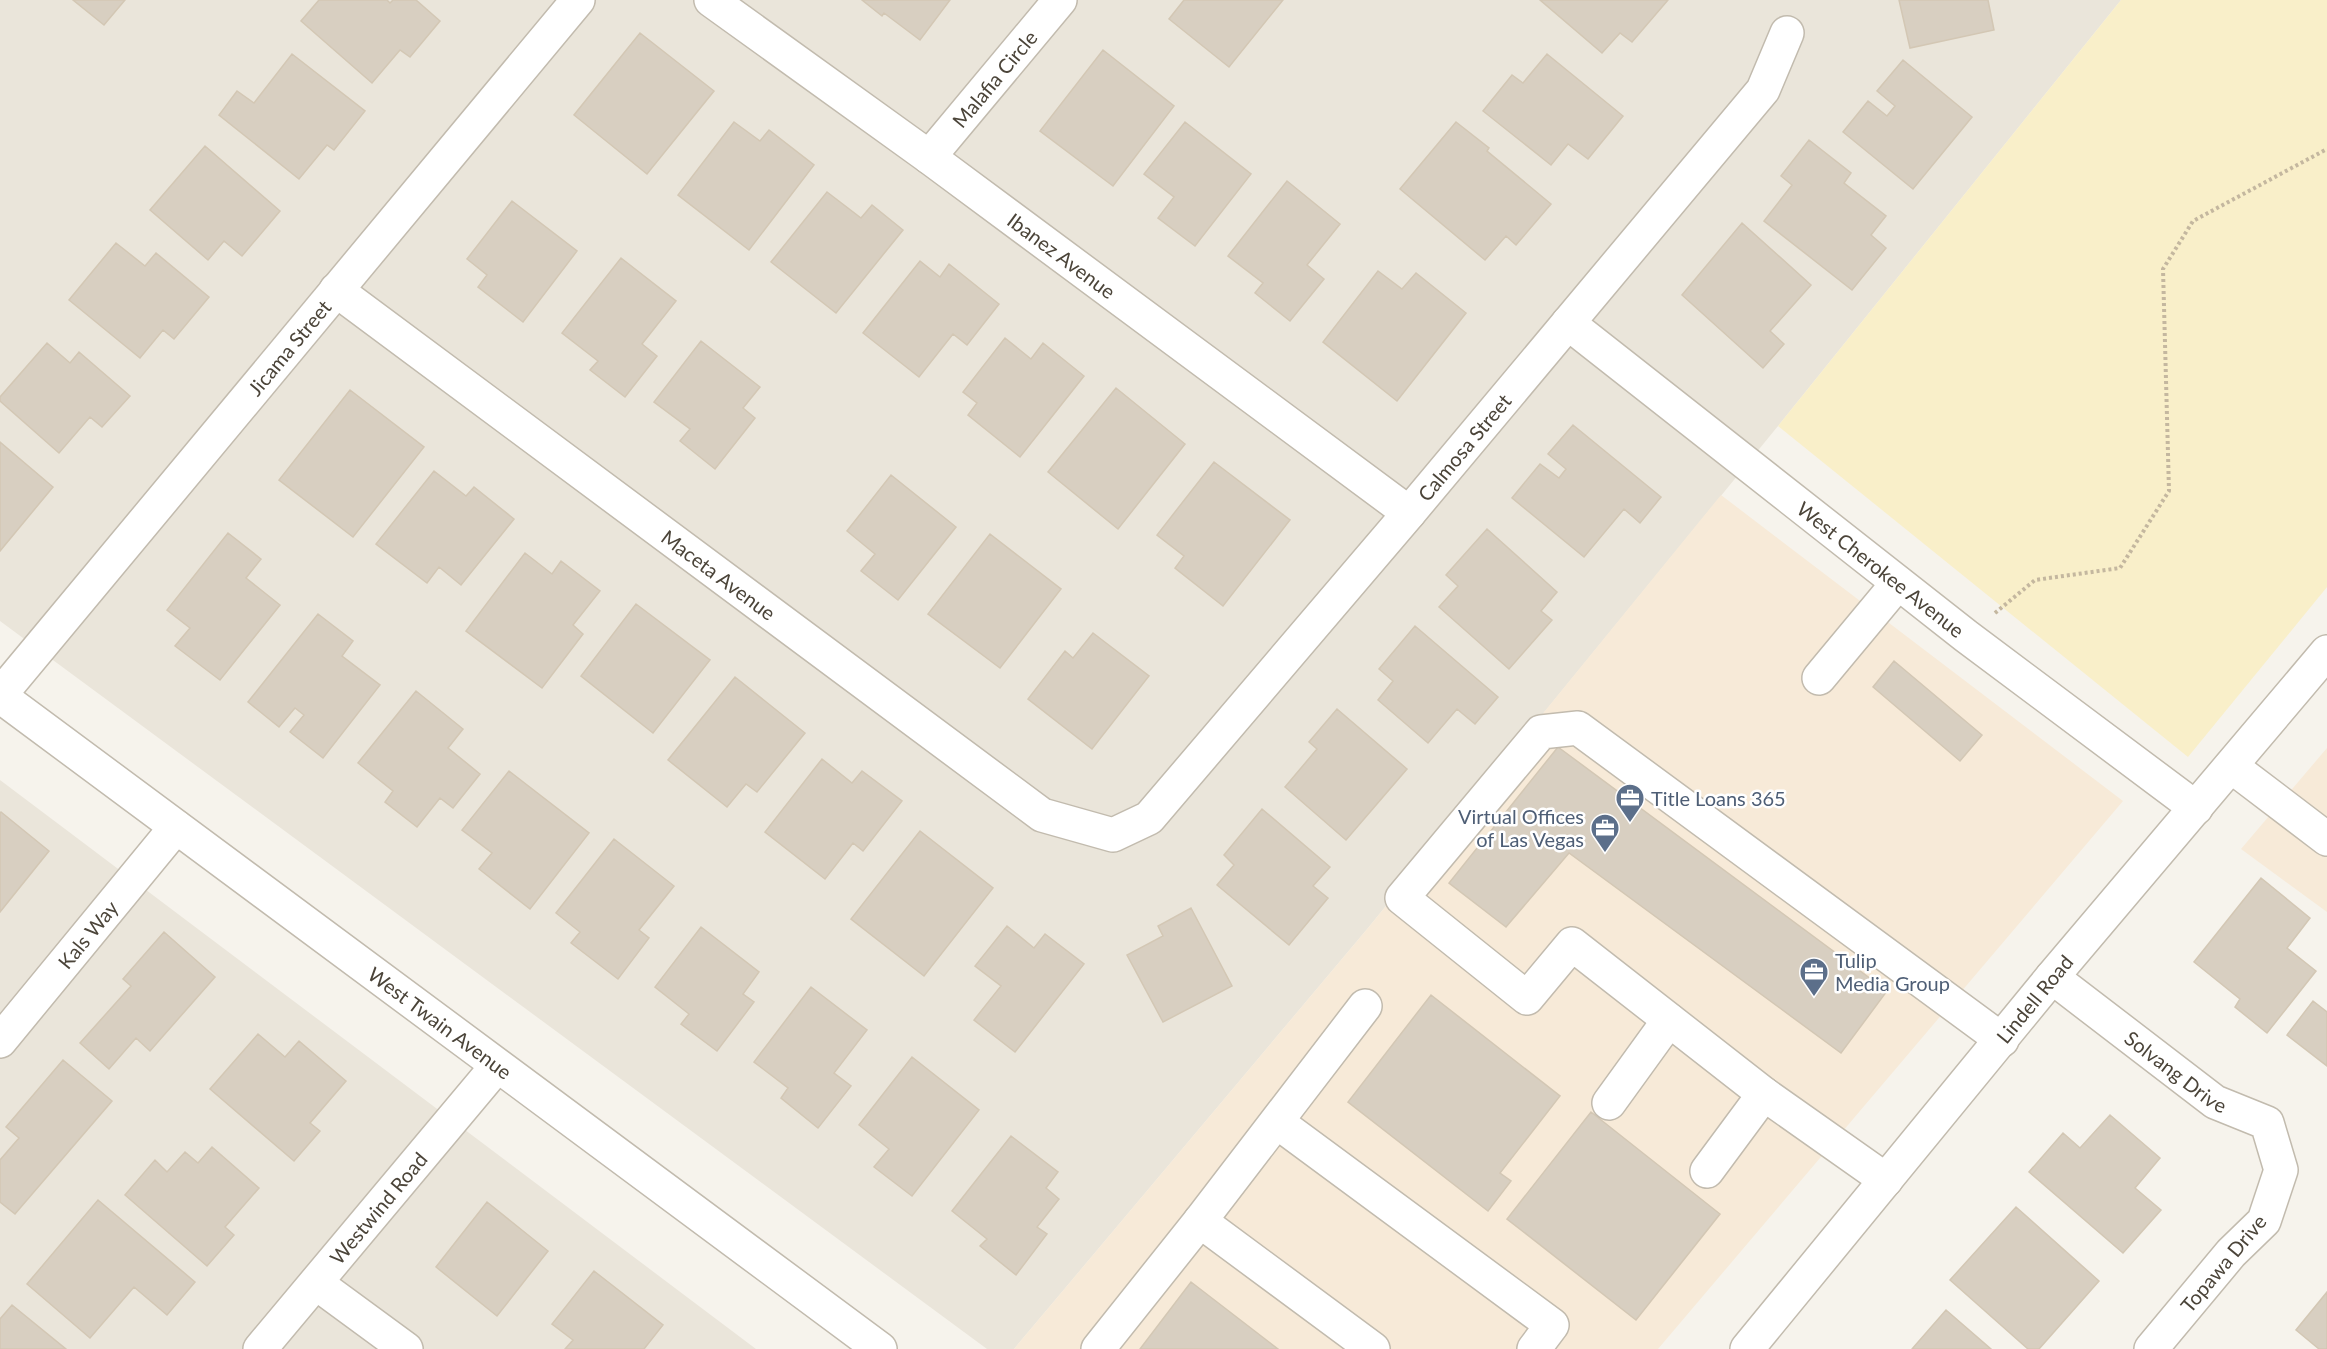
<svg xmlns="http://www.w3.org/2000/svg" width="2327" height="1349" viewBox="0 0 2327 1349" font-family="Lato,sans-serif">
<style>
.residential{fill:#eae5da}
.commercial{fill:#f7ead8}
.sand{fill:#f9efc9}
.building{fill:#d8cfc1;stroke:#d3c7b4;stroke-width:1.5}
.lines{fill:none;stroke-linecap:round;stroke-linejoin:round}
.minor-casing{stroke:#c2bbae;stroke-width:36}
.path{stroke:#c4b79f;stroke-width:4;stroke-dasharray:3 3;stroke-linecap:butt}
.minor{stroke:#fff;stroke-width:33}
.labels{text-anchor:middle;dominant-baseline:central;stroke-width:5;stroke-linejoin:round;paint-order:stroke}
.street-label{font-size:20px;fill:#4b4439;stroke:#fff}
.service-label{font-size:20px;fill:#4e5e75;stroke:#fff;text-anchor:start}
</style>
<rect width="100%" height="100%" fill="#f6f3ec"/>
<!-- residential -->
<path class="residential" d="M0 0H2121L1778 426 1368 928 1014 1349H987L0 621Z
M0 780 756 1349H0Z"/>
<!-- commercial -->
<path class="commercial" d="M1721 495 2123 801 1658 1349H1014L1368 928Z
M2327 748V912L2241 849Z"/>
<!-- sand -->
<path class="sand" d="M2121 0H2327V587L2188 757 1778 426Z"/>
<!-- building -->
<path class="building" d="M73 0H125L104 25Z
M319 0H387L390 3 393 0H416L440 21 410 57 400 50 372 83 301 21Z
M862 0H950L920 40 884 13 882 16Z
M1184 0H1283L1229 67 1169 19Z
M1540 0H1668L1632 42 1620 33 1602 53Z
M1899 0H1988L1994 30 1910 48Z
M640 33 714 91 647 174 574 115Z
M1103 50 1174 106 1113 186 1040 131Z
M292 54 365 111 334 150 327 145 299 179 219 115 237 91 254 103Z
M1547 54 1623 116 1588 159 1568 144 1551 165 1483 111 1512 75 1523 83Z
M1903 60 1972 117 1913 189 1843 132 1868 101 1887 116 1895 106 1877 91Z
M734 122 760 141 769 130 814 165 749 250 678 195Z
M1185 122 1251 174 1195 246 1158 218 1174 197 1144 174Z
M1456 122 1489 148 1487 151 1551 204 1516 245 1506 236 1485 260 1400 189Z
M1809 140 1851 173 1844 183 1886 216 1871 235 1886 248 1852 290 1764 221 1792 185 1781 176Z
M205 146 280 211 242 256 224 241 208 260 150 210Z
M1287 181 1340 224 1307 265 1324 279 1290 321 1255 293 1263 283 1228 256Z
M827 192 861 218 872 205 903 230 836 313 771 262Z
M512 201 577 251 523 322 478 287 487 275 467 259Z
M1742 223 1811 285 1770 331 1784 344 1763 368 1682 295Z
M116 243 145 266 156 253 209 297 174 339 163 330 140 358 69 300Z
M621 258 676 301 642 344 657 356 625 397 590 370 598 361 562 333Z
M920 261 940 277 949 264 999 304 967 345 953 334 919 377 863 333Z
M1378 271 1402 289 1416 273 1466 313 1397 401 1323 342Z
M1005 338 1031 359 1043 343 1084 376 1020 457 968 415 977 403 963 392Z
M701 341 760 387 743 408 755 418 715 469 680 441 690 429 654 402Z
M47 343 70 363 79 352 130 396 102 427 90 417 59 453 0 401V397Z
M1116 388 1185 444 1118 529 1048 472Z
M350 390 424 447 353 537 279 480Z
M1573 425 1661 497 1640 523 1624 509 1584 557 1512 498 1540 464 1559 478 1566 469 1548 454Z
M0 442 53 487 0 551Z
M1214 462 1290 520 1223 606 1175 568 1184 556 1157 535Z
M434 471 466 496 474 487 514 519 461 585 439 567 427 583 376 544Z
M891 475 956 527 898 600 861 571 875 554 847 531Z
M1487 529 1557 592 1541 611 1552 620 1509 669 1439 607 1458 586 1446 575Z
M228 533 261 559 246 578 280 605 220 680 175 646 190 628 167 610Z
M990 534 1061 589 1000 668 928 614Z
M525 553 552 574 561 561 600 591 573 625 583 634 542 688 466 631Z
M636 604 710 660 653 733 581 676Z
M318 614 353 641 342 656 380 685 323 758 290 732 304 715 295 708 279 727 248 702Z
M1415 626 1498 697 1475 724 1457 709 1428 743 1378 700 1393 681 1379 669Z
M1093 633 1149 676 1092 749 1028 699 1065 651 1073 658Z
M1894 661 1982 735 1960 761 1873 687Z
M735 677 805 733 757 792 746 784 727 807 668 760Z
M416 691 463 729 448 748 480 774 453 808 440 798 417 827 385 802 393 791 358 763Z
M1337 709 1407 769 1346 840 1285 787 1317 749 1309 742Z
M1558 747 1887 991 1841 1053 1569 853 1506 927 1449 883Z
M822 759 852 783 862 771 902 801 863 851 853 843 825 879 765 832Z
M509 771 589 833 530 909 479 869 492 853 462 830Z
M1262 809 1330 867 1313 886 1328 898 1289 945 1217 885 1234 865 1224 855Z
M1 812 49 851 0 912V813Z
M920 831 993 888 924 976 851 919Z
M614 839 674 886 639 930 649 938 618 979 571 943 580 932 556 913Z
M2261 878 2310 918 2287 948 2316 971 2267 1033 2235 1007 2240 999 2194 962Z
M1191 908 1232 986 1163 1022 1127 955 1163 936 1158 926Z
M1007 926 1034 948 1045 934 1084 964 1015 1052 974 1020 1001 986 975 966Z
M701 927 759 972 743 994 754 1002 717 1051 681 1024 689 1014 655 987Z
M164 932 215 977 150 1051 136 1038 109 1069 80 1043 131 986 123 979Z
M811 987 867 1030 834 1073 851 1086 818 1128 781 1098 788 1088 754 1062Z
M1431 995 1560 1096 1500 1173 1511 1181 1488 1211 1348 1102Z
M2313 1001 2327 1012V1066L2287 1035Z
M258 1034 285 1057 299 1041 346 1081 310 1123 320 1131 294 1161 210 1089Z
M912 1057 979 1110 912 1196 874 1167 889 1149 859 1125Z
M63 1060 112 1101 15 1214 0 1202V1160L19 1138 6 1127Z
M1591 1112 1720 1214 1636 1320 1507 1219Z
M2110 1115 2160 1158 2135 1188 2161 1210 2123 1253 2029 1172 2063 1133 2080 1148Z
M1011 1136 1058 1172 1046 1188 1059 1199 1037 1227 1047 1234 1016 1275 980 1246 987 1239 952 1211Z
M212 1147 259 1188 225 1227 234 1235 207 1266 125 1195 155 1160 167 1172 185 1152 198 1163Z
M98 1200 195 1282 167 1315 134 1287 90 1338 27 1284Z
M487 1202 548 1251 497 1316 436 1267Z
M2016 1207 2099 1281 2039 1349H2028L1950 1280Z
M594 1271 663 1325 644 1349H565L573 1340 552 1324Z
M1191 1282 1278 1349H1140Z
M2327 1292V1349H2319L2296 1330Z
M12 1305 66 1349H0V1319Z
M1946 1310 1991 1349H1912Z"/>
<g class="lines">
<!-- minor casing -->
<g class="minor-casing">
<g id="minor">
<path id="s1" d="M711 0 929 157 1409 513"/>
<path id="s2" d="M929 157 1060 0"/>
<path id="s3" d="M336 290 1042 815 1113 835 1149 818 1409 513 1763 90 1787 33"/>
<path id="s4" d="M1568 323 1966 636 2196 808"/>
<path d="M1819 678 1898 583"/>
<path id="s5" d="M0 695 578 0"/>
<path id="s6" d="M0 696 880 1349"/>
<path d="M2231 766 2327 839"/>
<path id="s7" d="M2052 977 2215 1102 2267 1123 2281 1170 2264 1221 2231 1253 2151 1349"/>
<path id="s8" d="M0 1041 176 827"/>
<path d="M1609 1103 1669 1020"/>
<path d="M1277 1122 1552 1325 1534 1349"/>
<path d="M1707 1171 1764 1094"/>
<path d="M1886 1180 1764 1094 1572 944 1527 998 1402 898 1541 732 1578 728 2002 1040"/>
<path d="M1200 1221 1373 1349"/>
<path d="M316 1283 406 1349"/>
<path id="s9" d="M260 1349 497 1066"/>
<path d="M1098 1349 1200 1221 1365 1006"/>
<path id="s10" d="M1747 1349 2052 977 2327 652"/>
</g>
</g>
<!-- path -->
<path class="path" d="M1995 613 2035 580 2120 568 2169 491 2163 269 2193 221 2327 149"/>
<!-- minor -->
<use href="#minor" class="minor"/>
</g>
<!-- icons -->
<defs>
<g id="office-pin" transform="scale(1.5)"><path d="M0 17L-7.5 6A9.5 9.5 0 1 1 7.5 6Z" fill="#5c6f8a" stroke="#fff"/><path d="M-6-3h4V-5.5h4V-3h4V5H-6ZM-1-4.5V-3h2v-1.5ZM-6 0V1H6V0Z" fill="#fff"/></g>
</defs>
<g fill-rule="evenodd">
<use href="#office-pin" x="1630" y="798"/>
<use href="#office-pin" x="1605" y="828"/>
<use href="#office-pin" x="1814" y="972"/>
</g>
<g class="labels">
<!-- street labels -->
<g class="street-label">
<text stroke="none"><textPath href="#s2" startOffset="102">Malafia Circle</textPath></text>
<text stroke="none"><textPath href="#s1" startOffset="434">Ibanez Avenue</textPath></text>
<text stroke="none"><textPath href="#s5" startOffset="452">Jicama Street</textPath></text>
<text stroke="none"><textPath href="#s3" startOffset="1480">Calmosa Street</textPath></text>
<text stroke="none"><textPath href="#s4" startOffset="398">West Cherokee Avenue</textPath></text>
<text stroke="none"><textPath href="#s3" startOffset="477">Maceta Avenue</textPath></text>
<text stroke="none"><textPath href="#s8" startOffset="138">Kals Way</textPath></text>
<text stroke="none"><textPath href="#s10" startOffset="453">Lindell Road</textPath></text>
<text stroke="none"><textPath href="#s6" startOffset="548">West Twain Avenue</textPath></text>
<text stroke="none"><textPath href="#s7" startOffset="156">Solvang Drive</textPath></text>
<text stroke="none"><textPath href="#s9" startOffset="184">Westwind Road</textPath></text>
<text transform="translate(2223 1263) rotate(-50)">Topawa Drive</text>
</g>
<!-- service labels -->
<g class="service-label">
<text x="1651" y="798">Title Loans 365</text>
<text x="1584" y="816" text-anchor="end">Virtual Offices<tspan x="1584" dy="23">of Las Vegas</tspan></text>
<text x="1835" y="960">Tulip<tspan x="1835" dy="23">Media Group</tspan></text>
</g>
</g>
</svg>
